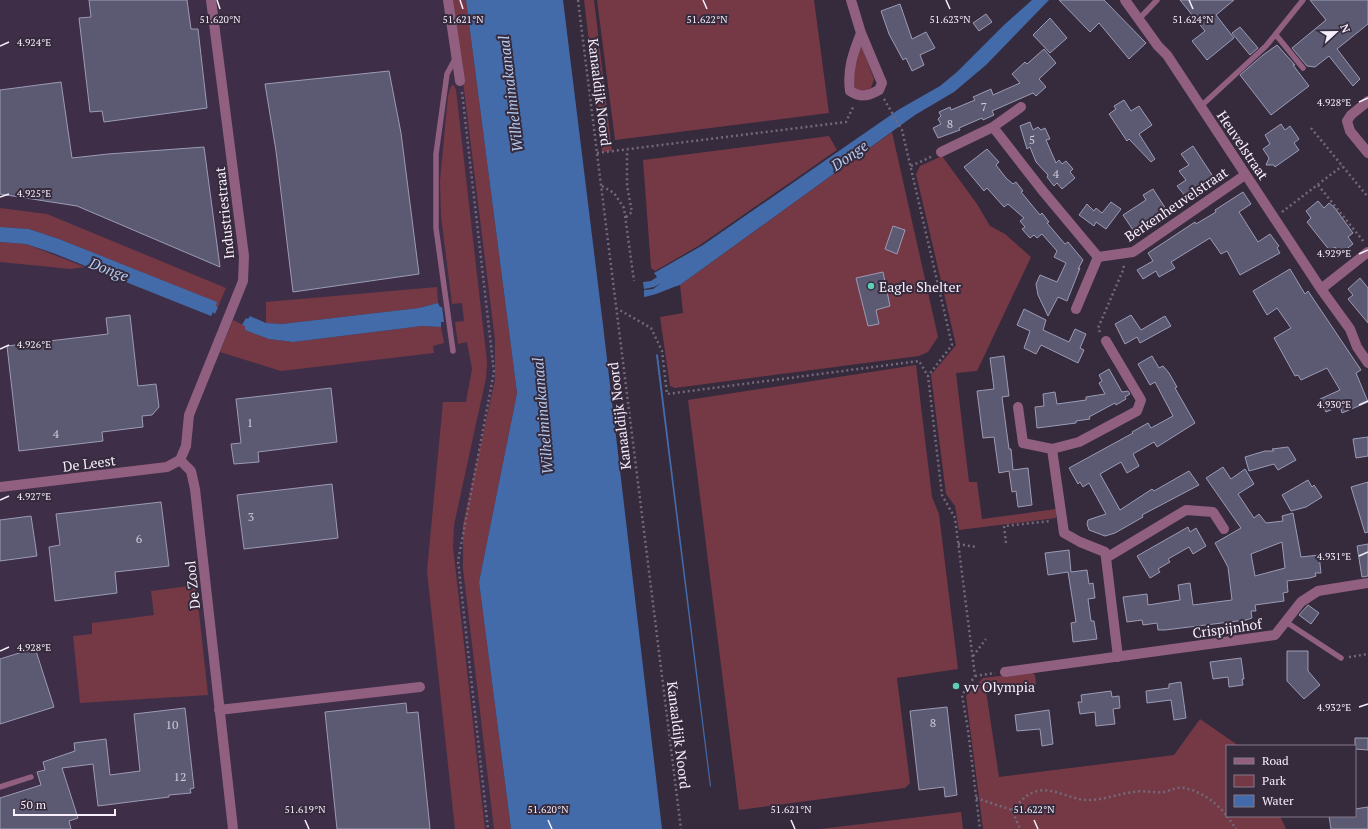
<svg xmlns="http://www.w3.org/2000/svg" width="1368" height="829" viewBox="0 0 1368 829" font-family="'PT Serif',serif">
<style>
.built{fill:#3f2e47}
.green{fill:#743945}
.water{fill:#436baa}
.building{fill:#5b5a72;stroke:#9c9bb5;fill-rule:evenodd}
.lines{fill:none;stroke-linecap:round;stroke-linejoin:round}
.path{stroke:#74697a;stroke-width:2.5;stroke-dasharray:2 3;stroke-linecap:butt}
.service{stroke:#916080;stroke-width:5.5}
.minor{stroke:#916080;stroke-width:10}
.ticks{fill:none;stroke:#f7effc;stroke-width:1.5}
.poi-dot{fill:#5eceb7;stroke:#362a3d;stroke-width:1.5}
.labels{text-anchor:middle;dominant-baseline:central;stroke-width:4;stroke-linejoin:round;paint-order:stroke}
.number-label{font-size:12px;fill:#d0cada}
.street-label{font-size:14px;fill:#f7effc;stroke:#362a3d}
.poi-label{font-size:14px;fill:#f7effc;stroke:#362a3d;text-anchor:start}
.water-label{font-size:15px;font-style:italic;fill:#b4cbef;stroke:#362a3d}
.ticks-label{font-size:10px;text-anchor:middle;fill:#f7effc;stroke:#362a3d;stroke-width:4;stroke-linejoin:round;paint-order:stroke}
</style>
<rect width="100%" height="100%" fill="#362a3d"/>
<!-- built -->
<path class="built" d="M0 0H461L507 378 471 590 496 829H0Z"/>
<!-- green -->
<path class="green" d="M453 0H466L517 393 479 582 511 829H494L463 569V525L495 380V340Z
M584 0H594L612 151 602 152Z
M597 0H814L829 113 615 140Z
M861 45 874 79 871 88 863 92 855 89 853 71Z
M454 85 456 90 487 362 486 378 454 525 453 547 485 829H455L427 571 443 402H466L472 369 467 342 458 344 455 322 464 321 462 303 452 304 441 216 440 181 448 96 451 86Z
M892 132 938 337 928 352 919 356 675 388 670 386 660 317 683 313 680 285Z
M829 136 837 150 700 245 655 271 651 268 643 160Z
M942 156 977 204 990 226 1005 234 1031 257 977 371 956 373 969 482H977L982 519 1056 509V518L959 530 955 506 946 494 931 375 956 345 916 174 920 166Z
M0 208 47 214 226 288 218 307 216 306V302L59 239 29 229 0 227Z
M0 242 26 244 85 267 71 269 0 262Z
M437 287 438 303 419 308 282 324 266 323V302Z
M233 320 245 326V330L269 339 293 342 422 326 441 327 444 343 433 346 434 353 281 371 220 352Z
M916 365 932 497 939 514 958 669 897 678 910 783 905 788 739 810 688 400Z
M196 585 208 695 80 703 73 636 92 634V623L154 615 151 591Z
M1031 672 1035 675 1036 685 986 691 999 777 1174 755 1200 719 1239 746H1227V816H1280L1286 829H983L966 696 983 678Z
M961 812 963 829H820Z"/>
<!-- water -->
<path class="water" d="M466 0H563L603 325 662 829H511L479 582 517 393Z
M1032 0H1049L986 65 954 92 915 115 680 285C667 289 657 295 644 297V290L653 289 661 283 654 287 644 289 643 282 651 281 657 277 654 273 703 245 898 110 940 86 957 72 1004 25Z
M0 227 29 229 59 239 217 302 216 306 218 307 215 314 213 312 211 316 53 253 26 244 0 242Z
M438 303 440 307H442L444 322H441V327L422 326 293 342 269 339 245 330V326L242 325 246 318 248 319 250 316 266 323 282 324 419 308Z
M657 354 658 355 711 786 710 787 656 355Z"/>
<!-- building -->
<path class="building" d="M89 0H187L191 29H198L207 108 104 122 102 111 90 112 79 18 91 17Z
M1059 0H1104L1146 43 1129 59 1099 23 1090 32Z
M1180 0H1234L1216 15 1234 38 1207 60 1192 41 1205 31Z
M1310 0H1368V24L1337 49 1360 79 1353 86 1329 56 1315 67 1307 66 1292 48 1326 20Z
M900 4 912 39 926 32 935 48 920 55 924 65 912 71 906 58 903 60 889 34 881 11Z
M986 14 992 22 979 31 973 23Z
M1050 18 1067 38 1050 53 1033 35Z
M1240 27 1258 48 1250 55 1232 33Z
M1277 45 1295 65H1293L1309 86 1271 115 1240 75 1263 55Z
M1044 49 1056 63 1039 79 1046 87 1036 96 1033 93 992 111 994 115 983 120 982 118 959 128 960 130 938 138 933 128 941 124 938 119 941 116 939 112 950 107 951 110 975 100 973 97 991 89 993 95 1020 83 1012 74 1025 62 1027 64Z
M389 71 401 133 419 274 293 292 276 151 265 84Z
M61 82 72 158 108 154 204 147 220 267 77 206 0 194V90Z
M1124 100 1131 111 1139 106 1152 125 1139 134 1155 159 1151 162 1129 139 1127 141 1109 114 1116 109 1114 106Z
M1030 122 1033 130 1038 127 1041 130 1045 128 1050 139 1046 140 1056 163 1059 160 1062 164 1066 161 1073 169 1070 172 1075 178 1062 189 1057 183 1054 186 1047 177 1048 175 1036 162 1030 147 1027 149 1020 126Z
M1281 124 1285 130 1290 126 1299 139 1294 143 1299 150 1275 167 1274 165H1266L1269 158 1263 149 1270 144 1265 135Z
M1193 146 1214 178 1186 197 1177 186 1186 180 1179 171 1189 165 1181 154Z
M987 149 999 162 996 165 1006 178 1013 184 1016 182 1023 191 1021 192 1040 215 1042 213 1049 222 1047 223 1065 244 1068 242 1083 260 1078 269 1080 268 1067 301 1058 297 1048 316 1038 295 1036 284 1040 275 1057 282 1066 263 1054 257 1057 251 1042 234 1037 238 1034 235 1030 238 1022 229 1025 227 1020 221 1024 218 1008 204 1004 207 987 188 984 191 964 167Z
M1153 189 1166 209 1159 213 1163 218 1135 233 1123 215 1146 200 1143 195Z
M1243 192 1251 204 1239 212 1258 242 1270 234 1279 246 1277 248 1280 253 1240 275 1227 251 1221 254 1210 238 1171 262 1175 268 1159 277 1156 271 1143 279 1137 270 1153 261 1148 253 1195 222 1196 224 1216 212 1215 210Z
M1318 201 1324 208 1329 203 1334 207 1353 233 1348 237 1353 244 1340 254 1335 247 1330 251 1307 222 1311 218 1306 211Z
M1111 202 1121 209 1106 229 1096 222 1094 226 1079 215 1087 204 1094 211 1096 208 1102 213Z
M893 226 905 230 897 254 885 249Z
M1290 269 1305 294 1308 291 1361 370 1356 373 1368 402 1342 413 1340 406 1326 412 1320 399 1340 390 1327 368 1301 380 1298 375 1295 376 1274 338 1291 328 1277 308 1267 315 1253 291Z
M883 272 890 306 876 310 879 324 868 326 856 278Z
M1360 278 1368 288V323L1348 299 1353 295 1348 289Z
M1024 309 1046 320 1043 330 1069 342 1075 329 1086 334 1080 348 1084 350 1078 363 1041 345 1036 354 1024 348 1030 331 1017 325Z
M130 315 138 386 156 384 159 407 152 415 142 416 143 427 102 432 103 441 19 451 7 346 108 334 106 318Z
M1131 315 1141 330 1165 316 1171 326 1140 343 1137 337 1125 344 1115 324Z
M1004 356 1009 396 1002 397 1009 449H1011L1013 470 1028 468 1032 505 1018 507 1016 491 1012 492 1009 471 999 473 994 437 983 438 977 391 994 389 990 358Z
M1152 356 1159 368 1163 366 1169 373 1177 387 1175 388 1195 423 1157 447 1154 442 1133 454 1139 466 1127 473 1121 462 1100 474 1120 510 1152 489 1154 491 1189 471 1199 485 1142 515 1143 517 1115 533 1105 536 1089 530 1087 524 1088 520 1106 514 1089 483 1083 487 1080 482 1078 484 1069 468 1133 433 1132 432 1148 423 1151 428 1173 416 1155 382 1150 385 1138 364Z
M1109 369 1122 392 1128 391 1130 394 1125 397 1126 399 1116 405 1115 403 1089 417 1090 419 1076 421V423L1037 428 1035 407 1044 406 1043 394 1055 392 1057 404 1086 400V397L1105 394 1099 383 1102 381 1099 375Z
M331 388 337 442 258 452 259 462 234 464 231 444 241 443 236 399Z
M1368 437V456L1356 458 1353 439Z
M1288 447 1296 460 1278 470 1274 464 1249 471 1245 457 1265 451H1274L1272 449Z
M1223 467 1231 479 1245 469 1254 484 1238 494 1254 518 1259 514 1266 523 1283 521 1282 516 1293 513 1301 557 1319 555 1321 573H1315L1316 576 1310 578 1287 581 1288 592 1283 593 1284 601 1255 605 1256 611H1251L1252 618 1246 620 1165 630H1158L1157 623 1143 625 1142 620 1127 622 1123 597 1147 594 1148 605 1180 600 1178 585 1190 583 1193 605 1232 600 1228 567 1215 543 1241 528 1206 478ZM1282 542 1285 568 1255 576 1251 554Z
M1308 480 1312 487 1314 485 1322 497 1306 507 1291 511 1282 495Z
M1368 482V532L1365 533 1351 487Z
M332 484 338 538 244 549 237 495Z
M161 502 169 566 115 572 117 593 55 601 49 547 60 545 56 514Z
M31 516 37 556 0 561V520Z
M1188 527 1190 532 1196 528 1206 546 1193 554 1189 547 1168 559 1170 562 1158 569 1160 572 1150 578 1137 556Z
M1368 544V576L1362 577 1357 546Z
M1069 550 1071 572 1087 570 1089 584 1093 583 1095 598 1088 599 1091 621H1094L1097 639 1073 642 1071 623 1076 622 1068 572 1048 575 1045 553Z
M1308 605 1319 613 1311 624 1299 615Z
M35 648 54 707 0 724V659Z
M1287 651H1308V671L1320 685 1304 699 1287 681Z
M1241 658 1244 679H1242L1243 685 1229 687 1228 677 1213 679 1210 662Z
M1181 682 1186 718 1174 720 1171 700 1147 703 1146 691 1169 688V684Z
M1111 691 1112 697 1119 696 1120 708 1113 709 1115 724 1096 726 1095 712 1080 714 1078 702H1082L1081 695Z
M406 703 407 713 418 712 430 829H337L325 712Z
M947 707 957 795 945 797 944 787 919 790 910 711Z
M185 708 194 788 190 789 191 793 169 795V797L98 806 93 764 62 768 78 818 69 821 71 829H0V798L41 785 37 772 45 770 43 762 75 751 74 743 106 739 110 775 140 771 134 714Z
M1049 710 1053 744 1042 746 1040 729 1017 731 1015 715Z
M1355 738H1368V750L1355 749Z
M1368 807V829H1331L1329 816H1355V809Z"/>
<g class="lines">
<!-- path -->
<path class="path" d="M578 0 681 829
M462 92 494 372 458 561 488 829
M884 99 902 130 952 345 928 376 942 495 955 518 975 676 962 695 968 730 980 829
M1311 128 1368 197
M597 153 846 122 854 105
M911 166 933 156
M1318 185 1364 242
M602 186 614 193 624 208 634 281
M1282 212 1342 166
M626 217 632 212 627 186V150
M616 308 651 328 662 351 667 394 919 361 928 376
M1100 332 1098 328 1124 268 1123 265
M1006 543 1004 526 1051 521
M958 544 976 547
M973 656 986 639
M1349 657 1368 654
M975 676 995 673
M976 798 1012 810 1020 829
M1012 810C1020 802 1027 793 1038 791 1053 787 1071 800 1088 800 1104 800 1118 794 1133 792 1143 790 1154 793 1164 792 1171 790 1177 787 1184 788 1201 791 1217 803 1227 816
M1227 816 1236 829"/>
<!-- service -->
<path class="service" d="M1139 19 1157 0
M1276 35 1303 68
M1200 107 1266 46 1303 0
M453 351 436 228V154L447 74 455 59
M1286 622 1341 658
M0 787 31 777"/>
<!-- minor -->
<path class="minor" d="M448 0 460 81
M851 0 861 33 882 83 879 90C868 96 861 98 850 91 847 70 853 53 861 33
M1125 0 1158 46 1167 55 1321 289 1350 329 1357 347 1368 363
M1368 101 1351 115 1347 121 1350 131 1368 153
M993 127 1042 190 1098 257 1133 252 1245 175
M941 152 993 127 1021 107
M1321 289 1368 252
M1076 309 1098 257
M1018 407 1023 443 1052 449
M180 460 186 446 189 415 243 281 244 256 211 0
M180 460 191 471 195 489 233 829
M0 487 167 467 180 460
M1106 558 1105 552 1080 542 1064 533 1052 449 1079 442 1137 411 1141 400 1106 341
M1118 657 1106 558 1186 510 1213 512 1224 529
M1005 672 1275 635 1301 602 1318 591 1368 583
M219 710 420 687"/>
</g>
<!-- ticks -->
<path class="ticks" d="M217 0 220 9M460 0 463 9M703 0 707 9M946 0 950 9M1189 0 1193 9M0 46 9 42M1359 102 1368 98M0 197 9 194M1359 254 1368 250M0 349 9 345M1359 405 1368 401M0 500 9 496M1359 556 1368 552M0 651 9 647M1359 707 1368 704M305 820 309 829M548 820 552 829M791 820 795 829M1034 820 1038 829"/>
<!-- markers -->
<g class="poi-dot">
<circle cx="871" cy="286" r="4"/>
<circle cx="956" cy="686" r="4"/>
</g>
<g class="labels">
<!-- number labels -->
<g class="number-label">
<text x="984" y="106">7</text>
<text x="950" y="123">8</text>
<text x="1032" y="139">5</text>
<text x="1056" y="173">4</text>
<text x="250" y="422">1</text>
<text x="56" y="433">4</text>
<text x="251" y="516">3</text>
<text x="139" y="538">6</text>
<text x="933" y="722">8</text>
<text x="172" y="724">10</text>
<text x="180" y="776">12</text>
</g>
<!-- street labels -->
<g class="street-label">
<text transform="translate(600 92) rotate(83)">Kanaaldijk Noord</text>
<text transform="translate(1243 145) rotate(56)">Heuvelstraat</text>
<text transform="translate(1176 204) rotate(-34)">Berkenheuvelstraat</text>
<text transform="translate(224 213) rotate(-96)">Industriestraat</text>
<text transform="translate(619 416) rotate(-97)">Kanaaldijk Noord</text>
<text transform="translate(89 463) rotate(-7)">De Leest</text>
<text transform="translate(192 585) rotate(-96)">De Zool</text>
<text transform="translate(1227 628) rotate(-8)">Crispijnhof</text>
<text transform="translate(679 735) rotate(83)">Kanaaldijk Noord</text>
</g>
<!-- poi labels -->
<g class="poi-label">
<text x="879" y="286">Eagle Shelter</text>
<text x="964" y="686">vv Olympia</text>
</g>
<!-- water labels -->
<g class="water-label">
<text transform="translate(510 94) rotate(-97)">Wilhelminakanaal</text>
<text transform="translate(849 155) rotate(-35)">Donge</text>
<text transform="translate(109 269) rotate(21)">Donge</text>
<text transform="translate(542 416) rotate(-95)">Wilhelminakanaal</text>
</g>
</g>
<g class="ticks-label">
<text x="220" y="23">51.620°N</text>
<text x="463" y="23">51.621°N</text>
<text x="707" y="23">51.622°N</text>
<text x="950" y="23">51.623°N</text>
<text x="1193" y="23">51.624°N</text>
<text x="34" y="46">4.924°E</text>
<text x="1334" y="106">4.928°E</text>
<text x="34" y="197">4.925°E</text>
<text x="1334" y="257">4.929°E</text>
<text x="34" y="348">4.926°E</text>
<text x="1334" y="408">4.930°E</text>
<text x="34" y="500">4.927°E</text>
<text x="1334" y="560">4.931°E</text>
<text x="34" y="651">4.928°E</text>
<text x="1334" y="711">4.932°E</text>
<text x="305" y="813">51.619°N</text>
<text x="548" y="813">51.620°N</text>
<text x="791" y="813">51.621°N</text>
<text x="1034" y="813">51.622°N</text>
</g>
<!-- legend -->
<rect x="1226" y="745" width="130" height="72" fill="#362a3d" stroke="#837989"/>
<rect x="1234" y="758" width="20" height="6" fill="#916080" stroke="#837989"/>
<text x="1262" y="765" font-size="12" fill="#f7effc">Road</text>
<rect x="1234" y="775" width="20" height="12" fill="#743945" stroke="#837989"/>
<text x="1262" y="785" font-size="12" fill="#f7effc">Park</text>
<rect x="1234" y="795" width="20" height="12" fill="#436baa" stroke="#837989"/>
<text x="1262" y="805" font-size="12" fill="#f7effc">Water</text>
<!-- north arrow -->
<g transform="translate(1336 32) rotate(68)" stroke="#362a3d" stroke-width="3" paint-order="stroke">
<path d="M0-3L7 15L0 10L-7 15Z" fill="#f7effc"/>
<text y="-6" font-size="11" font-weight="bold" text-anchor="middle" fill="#f7effc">N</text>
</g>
<!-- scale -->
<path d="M14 809v6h101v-6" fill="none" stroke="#f7effc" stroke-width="2"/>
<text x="20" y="809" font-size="12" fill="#f7effc" stroke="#362a3d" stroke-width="3" paint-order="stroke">50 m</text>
</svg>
